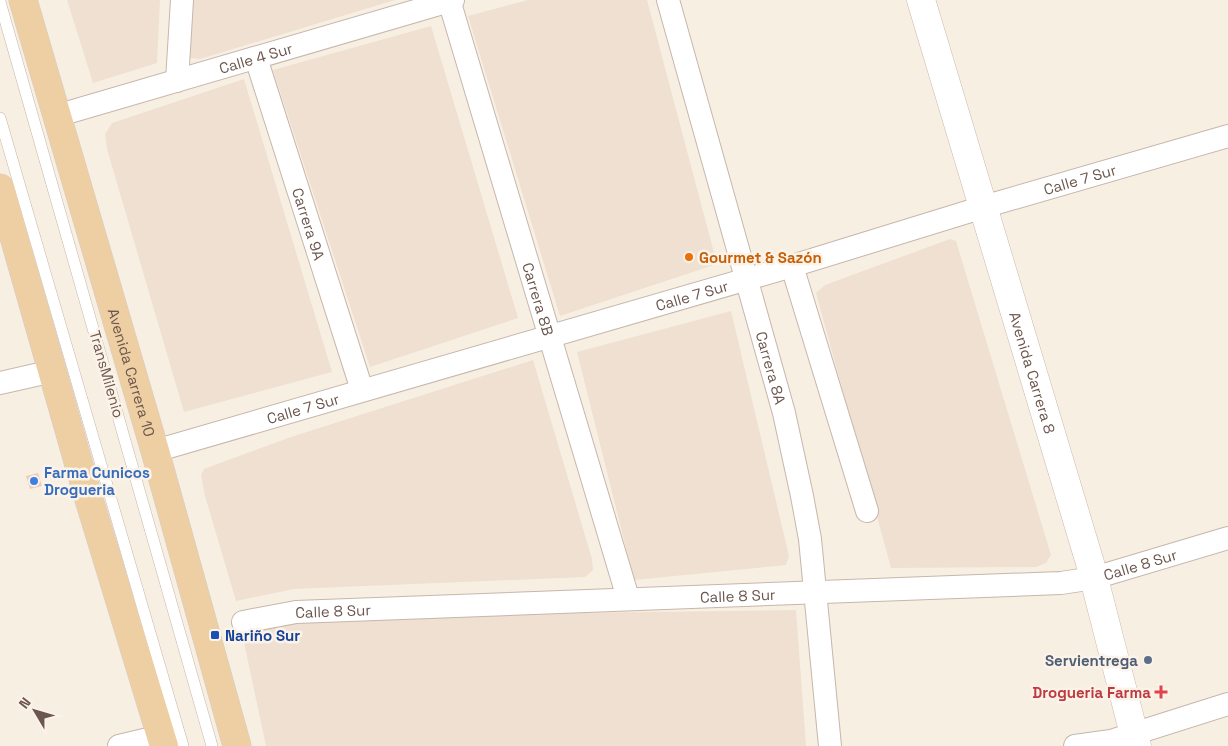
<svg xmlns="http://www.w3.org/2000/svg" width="1228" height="746" viewBox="0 0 1228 746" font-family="'Space Grotesk',sans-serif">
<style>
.residential{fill:#efe0d2}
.building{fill:#eacdbf}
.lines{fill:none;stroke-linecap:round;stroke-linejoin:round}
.service-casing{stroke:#c7b6ac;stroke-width:12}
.minor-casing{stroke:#c7b6ac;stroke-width:24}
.secondary-casing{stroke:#ccb8ac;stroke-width:29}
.primary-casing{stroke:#d3ccca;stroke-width:29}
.service{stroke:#fff;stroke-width:11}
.minor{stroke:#fff;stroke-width:22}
.secondary{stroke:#fff;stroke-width:28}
.primary{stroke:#eecfa4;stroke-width:28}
.food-dot{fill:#e8710a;stroke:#fcf3e8;stroke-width:2}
.shop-dot{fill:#3f7fe0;stroke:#fcf3e8;stroke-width:2}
.transit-dot{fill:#1a4fb4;stroke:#fcf3e8;stroke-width:2}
.service-dot{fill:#5c6f8a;stroke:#fcf3e8;stroke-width:2}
.health-dot{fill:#e0444e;stroke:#fcf3e8;stroke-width:2}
.labels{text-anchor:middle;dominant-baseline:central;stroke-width:5;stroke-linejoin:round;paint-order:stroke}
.street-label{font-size:15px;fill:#6c564d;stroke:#fcf3e8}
.food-label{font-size:15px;font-weight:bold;fill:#c56008;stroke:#fcf3e8;text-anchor:start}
.shop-label{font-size:15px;font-weight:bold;fill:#366cbe;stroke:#fcf3e8;text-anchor:start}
.transit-label{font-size:15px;font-weight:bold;fill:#164399;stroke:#fcf3e8;text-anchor:start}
.service-label{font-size:15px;font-weight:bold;fill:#4e5e75;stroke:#fcf3e8;text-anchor:end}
.health-label{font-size:15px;font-weight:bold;fill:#be3a42;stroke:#fcf3e8;text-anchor:end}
</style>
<rect width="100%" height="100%" fill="#f8efe3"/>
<!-- residential -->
<path class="residential" d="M67 0H160L157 63 93 83Z
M193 0H395L200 59 190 58Z
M528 0H647L717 264 560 316 468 16Z
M431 26 518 318 370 367 273 70Z
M244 79 332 372 184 412 107 149 105 134 112 123Z
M950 239 956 241 1051 555 1046 563 1036 567 891 568 816 293 825 285Z
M731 311 789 556 786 565 634 580 577 352Z
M533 360 592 559 593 570 585 577 294 589 236 601 205 496 201 475 204 469 291 437Z
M796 610 806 746H266L242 633 320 616Z"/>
<!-- building -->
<path class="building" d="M38 473 42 486 30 489 26 476Z"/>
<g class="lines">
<!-- service casing -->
<g class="service-casing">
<path id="service" d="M0 2 212 746
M0 118 183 746"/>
</g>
<!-- minor casing -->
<g class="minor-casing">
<g id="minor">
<path id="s1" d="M449 0 628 598"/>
<path id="s2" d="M668 0 784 413 802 496 810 539 830 746"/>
<path id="s3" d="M256 58 362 390"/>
<path d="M177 81 182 0"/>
<path id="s4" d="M56 116 453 0"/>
<path d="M792 266 867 511"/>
<path d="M0 383 53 371"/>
<path id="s5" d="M155 451 792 266 990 205 1228 136"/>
<path id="s6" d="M243 622 296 612 1061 583 1094 578 1228 538"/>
<path d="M119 746 161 736"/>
<path d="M1075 746 1111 741 1228 704"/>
</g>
</g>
<!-- secondary casing -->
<g class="secondary-casing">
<g id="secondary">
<path id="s7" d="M921 0 1090 563 1137 746"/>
</g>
</g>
<!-- primary casing -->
<g class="primary-casing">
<g id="primary">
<path id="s8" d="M23 0 155 451 237 746"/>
<path d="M0 188 87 493 164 746"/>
</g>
</g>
<!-- service -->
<use href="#service" class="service"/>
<!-- minor -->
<use href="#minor" class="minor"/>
<!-- secondary -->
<use href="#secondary" class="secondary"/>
<!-- primary -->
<use href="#primary" class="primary"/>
</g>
<!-- markers -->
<circle class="food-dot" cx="689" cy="257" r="5"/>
<circle class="shop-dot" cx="34" cy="481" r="5"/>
<rect class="transit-dot" x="210" y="630" width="10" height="10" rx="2.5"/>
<circle class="service-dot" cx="1148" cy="660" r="5"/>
<path class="health-dot" d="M1158.5 684.5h5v5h5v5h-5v5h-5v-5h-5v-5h5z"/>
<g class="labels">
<!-- street labels -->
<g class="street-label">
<text stroke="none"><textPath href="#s4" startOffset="208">Calle 4 Sur</textPath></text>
<text stroke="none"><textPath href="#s5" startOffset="964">Calle 7 Sur</textPath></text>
<text stroke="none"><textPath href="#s3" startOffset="174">Carrera 9A</textPath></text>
<text stroke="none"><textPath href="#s5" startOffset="559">Calle 7 Sur</textPath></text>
<text stroke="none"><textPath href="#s1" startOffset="312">Carrera 8B</textPath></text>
<text stroke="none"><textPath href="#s2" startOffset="382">Carrera 8A</textPath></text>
<text stroke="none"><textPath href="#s8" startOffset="388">Avenida Carrera 10</textPath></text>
<text stroke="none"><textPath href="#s7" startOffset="389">Avenida Carrera 8</textPath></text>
<text transform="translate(107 374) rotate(74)">TransMilenio</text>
<text stroke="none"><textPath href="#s5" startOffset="154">Calle 7 Sur</textPath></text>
<text stroke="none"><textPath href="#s6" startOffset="901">Calle 8 Sur</textPath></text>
<text stroke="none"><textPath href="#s6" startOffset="496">Calle 8 Sur</textPath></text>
<text stroke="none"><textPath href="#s6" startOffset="91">Calle 8 Sur</textPath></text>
</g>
<!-- food labels -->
<g class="food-label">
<text x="699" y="257">Gourmet &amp; Sazón</text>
</g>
<!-- shop labels -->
<g class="shop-label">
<text x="44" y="472">Farma Cunicos<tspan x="44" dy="17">Drogueria</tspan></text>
</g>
<!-- transit labels -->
<g class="transit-label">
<text x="225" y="635">Nariño Sur</text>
</g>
<!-- service labels -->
<g class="service-label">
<text x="1138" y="660">Servientrega</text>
</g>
<!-- health labels -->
<g class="health-label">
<text x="1151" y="692">Drogueria Farma</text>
</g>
</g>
<!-- north arrow -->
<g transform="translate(35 711) rotate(308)" stroke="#fcf3e8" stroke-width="4" paint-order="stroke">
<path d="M0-4L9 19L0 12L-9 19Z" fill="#6c564d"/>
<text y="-8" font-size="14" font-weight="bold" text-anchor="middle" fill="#6c564d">N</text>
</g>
</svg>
